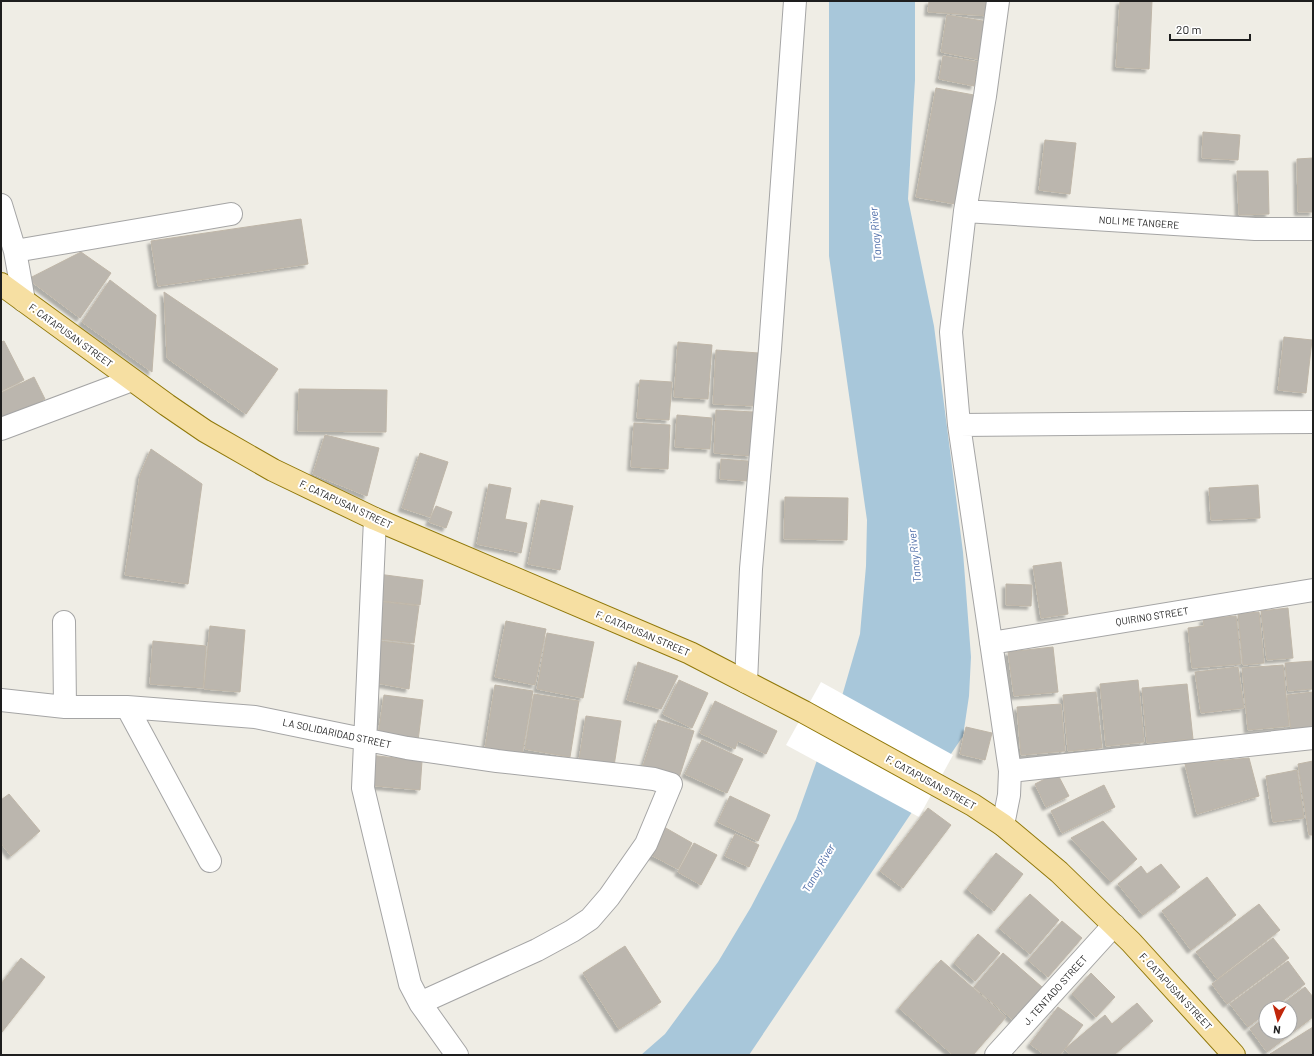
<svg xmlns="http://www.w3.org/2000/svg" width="1314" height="1056" viewBox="0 0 1314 1056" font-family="Barlow,sans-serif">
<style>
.water{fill:#a8c7da}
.pier{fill:#fff}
.building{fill:#bbb6ae;stroke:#bfb6a8;filter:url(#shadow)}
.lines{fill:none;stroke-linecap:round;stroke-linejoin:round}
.minor-casing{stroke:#a5a5a5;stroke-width:24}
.major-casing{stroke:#907809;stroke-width:24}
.minor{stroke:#fff;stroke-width:22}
.major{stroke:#f6dfa2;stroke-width:22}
.labels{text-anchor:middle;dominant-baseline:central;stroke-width:4;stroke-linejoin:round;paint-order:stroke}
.street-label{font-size:10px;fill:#1e1e1e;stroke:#fff}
.water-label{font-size:11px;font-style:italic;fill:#506fa9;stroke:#fff}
</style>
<defs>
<filter id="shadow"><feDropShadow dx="-3.5" dy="3.5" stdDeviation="1" flood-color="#0004"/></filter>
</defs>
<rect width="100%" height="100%" fill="#efede5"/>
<!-- water -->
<path class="water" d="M829 1H915V80L908 199 934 326 963 552 971 657 969 696 963 736 749 1055H641L665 1034 718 962 751 907 776 859 796 819 821 749 842 696 860 634 866 566 867 520 829 256Z"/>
<!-- pier -->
<path class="pier" d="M821 682 953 755 919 817 786 745Z"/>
<!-- building -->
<path class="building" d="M929 1H991L990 16 928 12Z
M1120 1H1152L1149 69 1116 67Z
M947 15 989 22 982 60 941 52Z
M943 56 978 62 974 86 939 79Z
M936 88 974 95 955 204 916 197Z
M1203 132 1240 135 1238 160 1202 158Z
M1045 140 1076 143 1070 194 1039 190Z
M1313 158V212H1298L1297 159Z
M1237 171H1268L1269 214 1239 215Z
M301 219 308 264 158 286 151 241Z
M81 252 111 273 80 318 28 279Z
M110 280 156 315 152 372 82 322Z
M164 292 278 369 246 414 167 358Z
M1284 337 1312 340 1306 393 1278 390Z
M4 341 24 380 1 391V342Z
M678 342 712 345 708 399 674 397Z
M716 350 759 353 755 406 713 404Z
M34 377 45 399 1 422V393Z
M640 380 672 382 669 420 637 418Z
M299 389 387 390 386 432 298 431Z
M716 410 754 412 751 456 714 453Z
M677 415 712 418 710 449 675 447Z
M634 423 670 425 668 469 631 467Z
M325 435 379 448 367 496 313 474Z
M151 449 202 484 188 584 125 575 140 475Z
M420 453 448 462 430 517 402 508Z
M721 459 748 461 747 481 720 479Z
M489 484 511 488 505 519 527 523 521 553 477 544Z
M1258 485 1260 518 1211 520 1209 488Z
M785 497 848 498 847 540 784 539Z
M541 500 573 506 560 570 528 564Z
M436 506 452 512 446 528 429 522Z
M1061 562 1068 614 1041 618 1033 566Z
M378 574 423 580 420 605 374 600Z
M1006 584 1032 585 1031 606 1006 605Z
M375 601 419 606 414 643 371 638Z
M1288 608 1293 658 1267 660 1261 611Z
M1259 612 1264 663 1243 665 1238 614Z
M1236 616 1241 664 1192 668 1188 628 1204 626 1203 619Z
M506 621 546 629 535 685 495 677Z
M210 626 245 630 240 692 204 689Z
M547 633 594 642 583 698 537 689Z
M372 640 414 645 409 689 371 682Z
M153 641 206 646 203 688 150 684Z
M1053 647 1058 692 1014 696 1008 652Z
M1313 661V689L1288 691 1285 663Z
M638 662 678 676 661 709 627 700Z
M1283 665 1289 726 1248 730 1242 668Z
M1238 667 1244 708 1201 713 1195 672Z
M679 680 708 693 692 728 663 714Z
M1138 680 1144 742 1106 746 1100 684Z
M1187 684 1193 739 1147 743 1142 688Z
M495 685 533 691 522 754 485 748Z
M1096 692 1102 748 1068 751 1063 695Z
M1313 692V730L1291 732 1287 695Z
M534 694 579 701 570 757 525 749Z
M384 695 423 700 418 741 378 735Z
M715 701 777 731 766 754 738 741 735 749 700 733Z
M1061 704 1065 751 1021 755 1017 707Z
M586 716 621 721 614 766 579 760Z
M658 720 694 731 679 778 643 766Z
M966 727 992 733 985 760 960 754Z
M702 740 743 759 727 793 685 774Z
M369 755 422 761 420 790 366 785Z
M1249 758 1259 796 1197 814 1185 764Z
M1313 761V835H1309L1298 764Z
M1297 770 1304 818 1273 822 1266 776Z
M1057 773 1069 796 1046 807 1035 784Z
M1104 785 1115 807 1062 833 1051 811Z
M9 794 40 831 11 856 1 843V800Z
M730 796 770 815 758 841 718 822Z
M928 808 951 825 903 888 880 871Z
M1103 821 1137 859 1111 882 1071 838Z
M664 827 692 843 678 869 649 854Z
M735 834 759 845 749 867 725 856Z
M694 843 717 855 701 885 678 872Z
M996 853 1023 874 994 911 967 889Z
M1161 864 1180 887 1143 915 1118 884 1141 866 1147 874Z
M1207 877 1236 915 1191 950 1162 911Z
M1030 894 1059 920 1030 954 999 928Z
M1259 904 1280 930 1217 979 1196 952Z
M1062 921 1082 938 1048 977 1028 960Z
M978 934 1000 953 975 981 954 963Z
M1273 938 1289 958 1227 1004 1212 984Z
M625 946 661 1002 619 1029 583 973Z
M1003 953 1042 987 1013 1020 974 987Z
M21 958 45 977 2 1032 1 984Z
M941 960 1006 1017 973 1055H953L899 1008Z
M1288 961 1305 984 1273 1008H1266V1013L1248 1027 1230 1004Z
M1091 973 1115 997 1096 1017 1072 994Z
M1305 987 1313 997V1017L1267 1052 1250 1029 1266 1016V1032H1290V1008H1277Z
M1137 1003 1153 1021 1114 1055H1070L1065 1049 1105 1015 1112 1024Z
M1058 1007 1083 1025 1060 1055H1045L1030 1044Z
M1313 1027V1055L1270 1054Z"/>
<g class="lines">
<!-- minor casing -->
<g class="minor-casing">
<path id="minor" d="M998 1 985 96 965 211 951 332 959 425 1010 771 1009 795 1003 825
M1 205 15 251 24 301
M965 211 1255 229H1313
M15 251 231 214
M959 425 1313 422
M1 429 132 380
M375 519 363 788 410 984 420 1003 457 1055
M64 622 65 707
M991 643 1313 590
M746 682 751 569 770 349 795 1
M1 700 65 707H127L255 717 407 748 497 761 630 776 654 779 671 784 646 844 609 897 590 919 572 931 537 950 420 1003
M127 707 210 861
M1010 771 1313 738
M996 1055 1114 925"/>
</g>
<!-- major casing -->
<g class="major-casing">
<path id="major" d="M1 284 167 405 205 431 273 470 375 519 690 653 804 712 973 805 1003 825 1059 872 1131 942 1234 1055"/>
</g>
<!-- minor -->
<use href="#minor" class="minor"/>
<!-- major -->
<use href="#major" class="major"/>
</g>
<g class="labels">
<!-- street labels -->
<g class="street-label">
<text transform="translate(1139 222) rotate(4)">NOLI ME TANGERE</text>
<text transform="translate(71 335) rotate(36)">F. CATAPUSAN STREET</text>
<text transform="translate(346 504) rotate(25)">F. CATAPUSAN STREET</text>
<text transform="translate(1152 616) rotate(-9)">QUIRINO STREET</text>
<text transform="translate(643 633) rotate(23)">F. CATAPUSAN STREET</text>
<text transform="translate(337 733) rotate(12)">LA SOLIDARIDAD STREET</text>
<text transform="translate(931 782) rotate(29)">F. CATAPUSAN STREET</text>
<text transform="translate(1055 990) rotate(-48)">J. TENTADO STREET</text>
<text transform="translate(1176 991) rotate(47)">F. CATAPUSAN STREET</text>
</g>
<!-- water labels -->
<g class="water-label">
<text transform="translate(875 234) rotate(-95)">Tanay River</text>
<text transform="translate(914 556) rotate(-96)">Tanay River</text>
<text transform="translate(818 868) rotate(-60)">Tanay River</text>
</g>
</g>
<!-- border -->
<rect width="1314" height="1056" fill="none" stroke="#1e1e1e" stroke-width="4"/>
<!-- north arrow -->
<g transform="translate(1278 1020) rotate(186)"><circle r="19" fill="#ffffff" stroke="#a5a5a5"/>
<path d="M0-3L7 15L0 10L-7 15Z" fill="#c1270b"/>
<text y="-6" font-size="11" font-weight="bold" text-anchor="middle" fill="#1e1e1e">N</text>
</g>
<!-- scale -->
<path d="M1170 34v6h80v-6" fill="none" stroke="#1e1e1e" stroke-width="2"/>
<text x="1176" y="34" font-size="12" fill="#1e1e1e" stroke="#ffffff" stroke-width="3" paint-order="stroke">20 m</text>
</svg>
